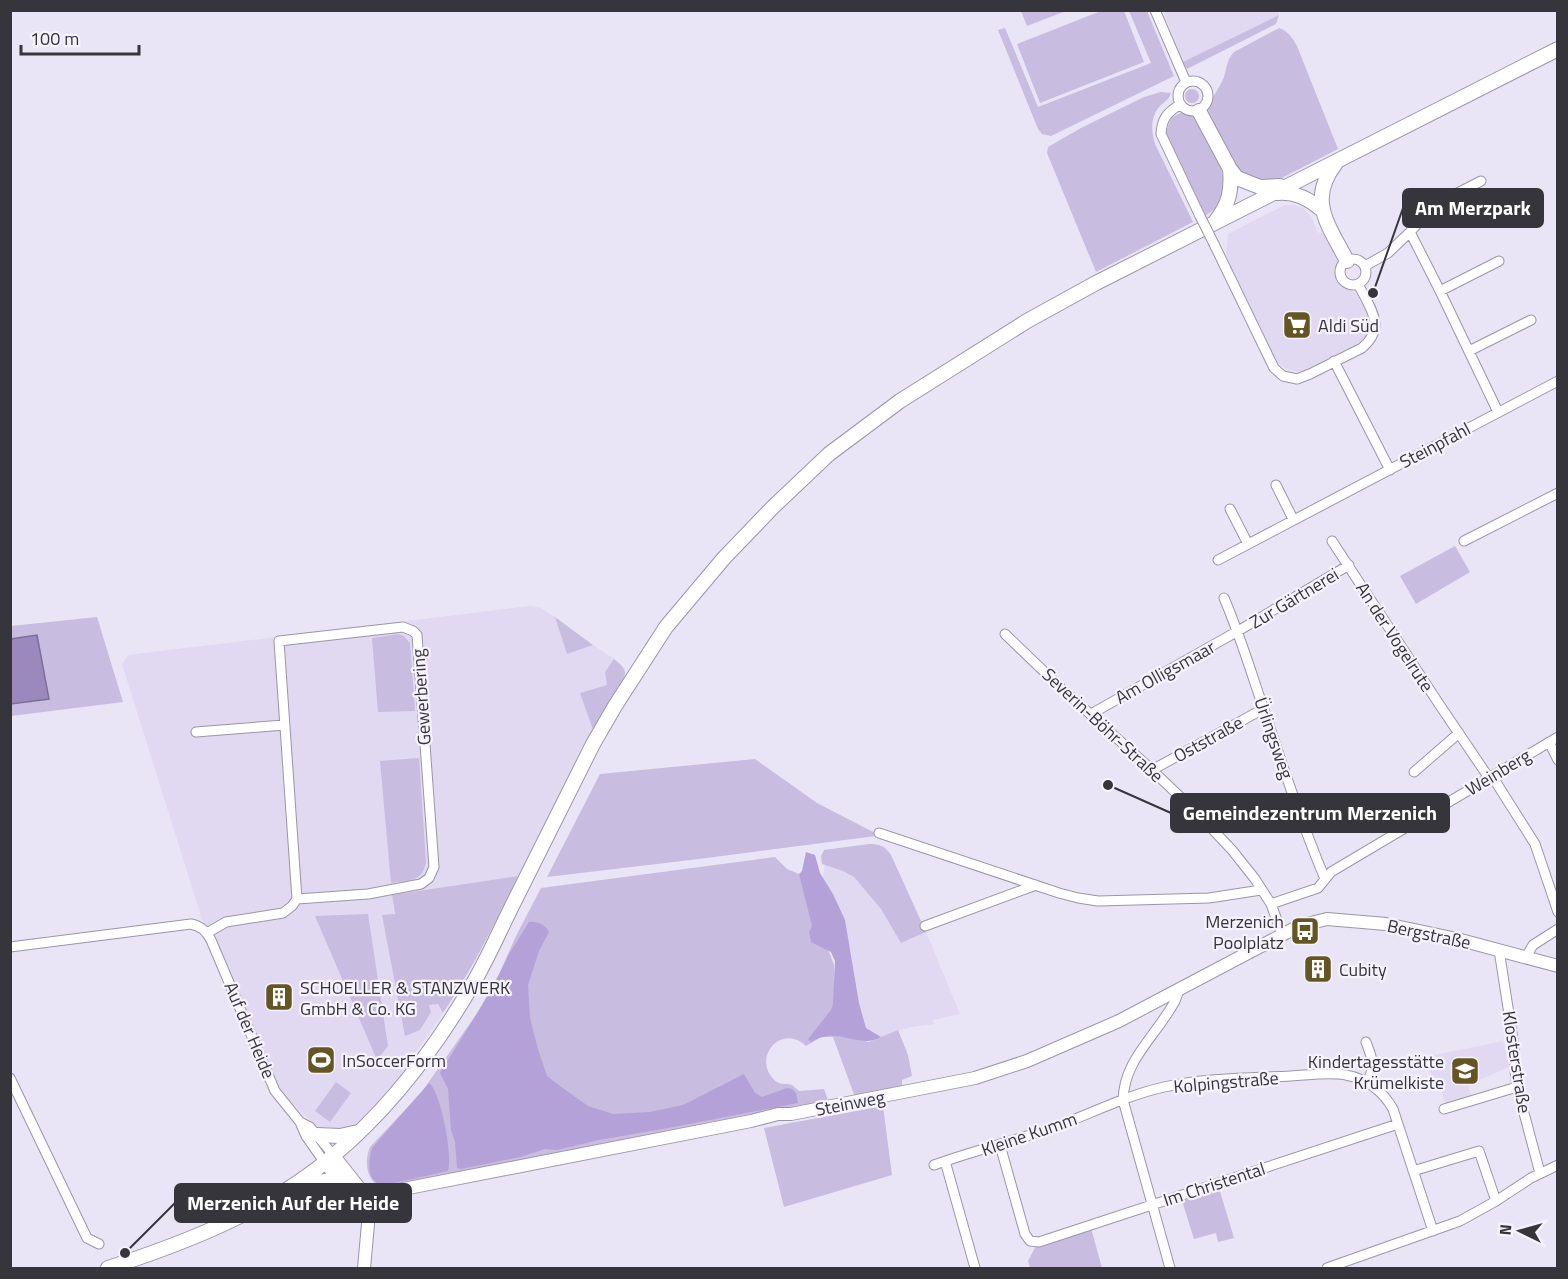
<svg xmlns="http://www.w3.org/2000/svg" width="1568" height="1279" viewBox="0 0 1568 1279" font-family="'Titillium Web',sans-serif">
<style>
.built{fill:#e1d8f1}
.green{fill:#c8bce1}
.forest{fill:#b4a1d8}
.water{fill:#9b88bd;stroke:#7d6f96;stroke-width:1.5}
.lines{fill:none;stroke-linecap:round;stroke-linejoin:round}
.minor-casing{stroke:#9b96a7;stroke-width:11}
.tertiary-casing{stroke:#9b96a7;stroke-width:14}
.secondary-casing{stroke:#9b96a7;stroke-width:16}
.minor{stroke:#fff;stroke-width:9}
.tertiary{stroke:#fff;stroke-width:12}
.secondary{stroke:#fff;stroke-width:14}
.minor-bridge-casing{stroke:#9b96a7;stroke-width:11;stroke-linecap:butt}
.minor-bridge{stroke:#fff;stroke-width:9}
.labels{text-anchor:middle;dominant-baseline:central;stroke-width:4.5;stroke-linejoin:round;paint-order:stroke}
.poi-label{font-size:18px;fill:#37353c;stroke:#f7f3fe;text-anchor:start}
.street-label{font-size:18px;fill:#37353c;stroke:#f7f3fe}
.leader{fill:none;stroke:#37353c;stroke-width:2}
.callout-dot{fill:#37353c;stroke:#f7f3fe;stroke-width:2}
.callout{fill:#37353c;stroke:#37353c;stroke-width:2}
.callout-label{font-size:20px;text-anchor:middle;font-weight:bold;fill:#fff}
</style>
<rect width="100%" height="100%" fill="#eae4f7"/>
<!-- built -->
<path class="built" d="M1169 10 1279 11V15L1183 62 1164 13Z
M1285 205H1294L1303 208 1312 218 1317 232 1320 233 1327 232 1338 261 1334 272 1342 287 1348 288 1355 293 1367 312 1370 320V329L1366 338 1358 345 1309 369 1300 372 1288 370 1278 363 1232 271 1226 253 1228 234Z
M530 606 539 607 555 617 567 654 593 645 614 659 605 672 607 685 580 693 593 730 518 876 392 896 397 932 443 1013 397 1080 355 1125 340 1132 323 1130 312 1122 290 1101 281 1090 213 938 202 919 122 664 128 655Z
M825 865 843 871 853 876 881 909 901 943 926 932 960 1014 933 1020 934 1024 910 1027 881 1037 866 1028 859 1003 850 949 823 878Z
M1503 1041 1507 1059H1513V1065L1468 1085 1472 1098 1446 1106 1438 1078 1432 1079 1428 1064 1432 1062 1430 1056Z"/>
<!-- green -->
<path class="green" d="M1024 10H1066V11L1027 26 1021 11Z
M1101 11H1124L1144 62 1040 103 1017 44Z
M1129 11H1147L1174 76 1051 136 1042 134 1038 129 998 30 1005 28 1038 107 1151 63Z
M1279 15 1276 24 1187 69 1183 62Z
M1279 28C1288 31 1292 37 1297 46L1338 149 1276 181C1267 183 1253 181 1245 176 1234 170 1209 122 1208 111 1207 104 1212 99 1215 94 1218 88 1222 83 1224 77 1227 67 1227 59 1234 52Z
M1185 96a7 7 0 1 1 14 0a7 7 0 1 1-14 0Z
M1161 92 1171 93C1169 99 1166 101 1161 105 1150 116 1151 130 1155 144L1193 222 1096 272 1047 153 1048 147 1081 128 1144 97Z
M1182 112 1194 117 1199 124C1213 151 1244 194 1206 215L1189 185 1167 138 1166 132 1171 118Z
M1455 546 1470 572 1416 604 1400 576Z
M97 617 123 702 11 716V704L49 699 37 635 11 639V626Z
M555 617 593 645 567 654Z
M398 634 404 636 410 643 415 711 378 712 372 638Z
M614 659C623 667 628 669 623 681L593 730 580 693 607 685 605 672Z
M419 758 426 862C422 883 409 880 391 883L380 761Z
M755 759 817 803 877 834 876 836 699 859 547 877 600 774Z
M869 844C880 844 885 846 891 855L926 932 901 943 881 909 854 877 843 871 822 864 821 856 824 850Z
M775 857 787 869 799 874 834 965 836 1035 869 1042 898 1030 908 1055 912 1076 902 1080V1088L855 1097 833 1037H821L806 1046C803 1043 798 1040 794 1039 773 1034 758 1060 771 1076 779 1087 782 1082 792 1085 794 1086 796 1089 799 1091L824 1089 828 1100 827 1102 773 1110 382 1187C366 1182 364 1161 370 1147L421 1093 478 1012 500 972 516 936 541 888Z
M518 876C495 923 472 970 443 1013L438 1004 429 1005 431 1012 420 1030 405 1036 382 915 395 914 392 895Z
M368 914 388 1046 377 1060 315 916Z
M336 1082 351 1093 330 1122 315 1111Z
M883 1106 892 1175 784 1207 764 1128Z
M1219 1188 1234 1238 1218 1242 1216 1233 1194 1239 1182 1201Z
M1091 1228 1102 1268H1030L1028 1261 1036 1246Z"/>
<!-- forest -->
<path class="forest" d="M806 852 815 855 820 873 833 894 845 920 859 1003 866 1028 881 1037C877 1039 872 1041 867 1041 844 1040 834 1029 811 1042L808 1039 831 1010 833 1004 835 961 831 952 811 942 809 932 812 926 799 874 802 871Z
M529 922C537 921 546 925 549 932L539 951 528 985 530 1018 538 1049 547 1076 560 1086 588 1106 613 1114 650 1112 683 1105 744 1074 755 1093 762 1097 787 1088 792 1089 796 1093 798 1103 674 1127 599 1140 557 1150 545 1149 520 1157 461 1169 457 1168 455 1142 451 1130 448 1089 440 1073 492 989 509 954Z
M429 1083C441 1092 453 1156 448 1171L385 1185C366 1184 368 1162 372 1148Z"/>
<!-- water -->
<path class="water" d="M37 635 49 699 11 704V639Z"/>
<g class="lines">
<!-- minor casing -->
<g class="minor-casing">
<path id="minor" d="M1155 10 1186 82
M1178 96a15 15 0 1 1 30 0a15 15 0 1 1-30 0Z
M1179 105C1167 113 1162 118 1161 134L1200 216
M1410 232 1440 291 1498 412
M1214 244 1274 368 1283 376 1297 379 1310 374 1362 348C1387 327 1370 308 1358 284
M1340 272a13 13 0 1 1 26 0a13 13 0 1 1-26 0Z
M1365 266 1388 253 1410 232 1421 220 1444 200 1481 181
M1440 291 1499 261
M1469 351 1531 320
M1334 361 1390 470
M1276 485 1293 519
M1230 509 1248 544
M1332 541 1439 704 1489 778
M1464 541 1558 493
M1218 560 1558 381
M1224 598C1240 635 1251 672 1264 710 1283 767 1302 824 1325 879
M1005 634 1058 685 1152 770 1196 812 1232 850 1255 879 1271 904 1282 934
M1091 714 1238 631 1349 565
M196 732 284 725
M1549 742 1558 760
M1152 770 1263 709
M1414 772 1459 733
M1492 776 1535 844 1558 912
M879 833 1059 893 1078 898 1098 901 1209 898 1261 890
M1271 904 1318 888 1331 872 1558 737
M925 926 1036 885
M207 933 226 922 283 913 292 906 297 899 279 641 403 627 413 631 417 635 434 867 429 878 421 884 368 894 297 899
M10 947 191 924C201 926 206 931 211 940L275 1091 300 1122 306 1136 325 1163
M1499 950 1514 1046 1515 1070 1517 1087 1540 1173
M1526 957 1533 945 1558 929
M10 1078 87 1238 99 1244
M1366 1083C1377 1066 1372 1059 1366 1042
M1444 1109 1517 1087
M300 1122 310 1127 334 1156
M1000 1145 1025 1234 1030 1241 1039 1242 1398 1124
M945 1161 975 1268
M934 1165C975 1150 1019 1140 1060 1125 1094 1112 1128 1095 1164 1087 1205 1078 1249 1078 1291 1076 1309 1075 1329 1072 1346 1075 1366 1079 1383 1091 1393 1109L1433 1231
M1413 1171 1479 1151 1496 1201
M1170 1268 1123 1100C1124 1064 1149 1042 1167 1014 1172 1006 1178 999 1178 989
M1327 1268 1460 1221 1496 1201 1531 1178 1558 1165"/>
</g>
<!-- tertiary casing -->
<g class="tertiary-casing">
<path id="tertiary" d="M334 1156 361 1190
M325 1163 345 1187 372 1193 388 1192 751 1121 778 1114H791L975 1078 1027 1061 1119 1021 1299 926 1327 919 1386 924 1457 939 1558 966
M364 1268 370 1202 372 1193"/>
</g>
<!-- secondary casing -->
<g class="secondary-casing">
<path id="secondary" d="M1199 111 1230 169 1237 178 1260 187 1280 186
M1336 163C1307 200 1328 224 1347 261
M1277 193C1295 191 1309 199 1322 210
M1215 222C1229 204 1232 192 1230 169
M317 1135 340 1136 358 1132
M298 1183 326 1181 341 1183
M108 1268C188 1242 270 1210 334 1155 390 1108 434 1050 471 987 489 957 502 925 518 894 543 844 568 794 593 744L615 706 666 627 724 558 773 507 829 454 900 401 1027 321 1096 283 1558 49"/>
</g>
<!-- minor -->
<use href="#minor" class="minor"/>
<!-- tertiary -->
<use href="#tertiary" class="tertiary"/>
<!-- secondary -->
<use href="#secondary" class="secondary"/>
<!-- minor-bridge casing -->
<g class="minor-bridge-casing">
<path id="minor-bridge" d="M1200 216 1214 244"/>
</g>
<!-- minor-bridge -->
<use href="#minor-bridge" class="minor-bridge"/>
</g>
<!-- icons -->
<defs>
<g id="supermarket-square" transform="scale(1.5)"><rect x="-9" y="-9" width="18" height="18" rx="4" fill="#645623" stroke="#f7f3fe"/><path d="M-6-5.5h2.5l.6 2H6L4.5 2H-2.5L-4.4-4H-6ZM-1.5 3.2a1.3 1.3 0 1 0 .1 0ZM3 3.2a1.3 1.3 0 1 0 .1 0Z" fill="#fff"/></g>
<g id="bus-square" transform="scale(1.5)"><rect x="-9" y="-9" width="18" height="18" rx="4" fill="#645623" stroke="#f7f3fe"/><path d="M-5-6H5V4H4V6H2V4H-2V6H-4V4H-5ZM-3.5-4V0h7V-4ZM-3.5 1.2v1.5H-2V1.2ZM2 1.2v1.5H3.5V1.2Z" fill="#fff"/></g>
<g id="building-square" transform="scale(1.5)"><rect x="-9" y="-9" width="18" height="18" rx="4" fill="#645623" stroke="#f7f3fe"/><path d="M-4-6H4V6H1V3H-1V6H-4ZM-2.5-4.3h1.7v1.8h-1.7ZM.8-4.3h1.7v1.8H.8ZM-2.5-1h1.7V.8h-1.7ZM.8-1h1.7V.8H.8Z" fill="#fff"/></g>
<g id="stadium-square" transform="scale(1.5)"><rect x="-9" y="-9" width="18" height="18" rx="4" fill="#645623" stroke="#f7f3fe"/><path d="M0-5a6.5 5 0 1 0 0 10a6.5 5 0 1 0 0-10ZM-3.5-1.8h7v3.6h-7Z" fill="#fff"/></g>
<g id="school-square" transform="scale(1.5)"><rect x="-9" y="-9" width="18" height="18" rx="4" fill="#645623" stroke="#f7f3fe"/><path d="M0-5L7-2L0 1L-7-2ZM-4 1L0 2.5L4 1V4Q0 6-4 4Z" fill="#fff"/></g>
</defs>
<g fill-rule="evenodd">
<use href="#supermarket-square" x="1297" y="325"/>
<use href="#bus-square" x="1305" y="931"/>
<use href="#building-square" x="1318" y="969"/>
<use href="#building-square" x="279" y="997"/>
<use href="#stadium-square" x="321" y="1060"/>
<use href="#school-square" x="1465" y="1071"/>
</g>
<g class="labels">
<!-- poi labels -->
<g class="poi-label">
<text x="1318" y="325">Aldi Süd</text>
<text x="1284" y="921" text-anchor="end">Merzenich<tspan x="1284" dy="21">Poolplatz</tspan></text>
<text x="1339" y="969">Cubity</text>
<text x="300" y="987">SCHOELLER &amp; STANZWERK<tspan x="300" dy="21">GmbH &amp; Co. KG</tspan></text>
<text x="342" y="1060">InSoccerForm</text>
<text x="1444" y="1061" text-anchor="end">Kindertagesstätte<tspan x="1444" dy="21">Krümelkiste</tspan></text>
</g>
<!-- street labels -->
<g class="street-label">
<text transform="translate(1435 445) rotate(-28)">Steinpfahl</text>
<text transform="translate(1294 598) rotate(-31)">Zur Gärtnerei</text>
<text transform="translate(1395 637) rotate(57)">An der Vogelrute</text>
<text transform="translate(1165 672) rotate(-29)">Am Olligsmaar</text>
<text transform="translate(421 697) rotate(-94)">Gewerbering</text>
<text transform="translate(1103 725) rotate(43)">Severin-Böhr-Straße</text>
<text transform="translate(1274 738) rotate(71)">Ürlingsweg</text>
<text transform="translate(1208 739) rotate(-29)">Oststraße</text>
<text transform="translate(1498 772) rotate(-31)">Weinberg</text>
<text transform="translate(1429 934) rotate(12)">Bergstraße</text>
<text transform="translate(250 1030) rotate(67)">Auf der Heide</text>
<text transform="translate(1517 1062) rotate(81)">Klosterstraße</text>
<text transform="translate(1226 1082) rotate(-5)">Kolpingstraße</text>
<text transform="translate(850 1103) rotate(-11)">Steinweg</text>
<text transform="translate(1029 1134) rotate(-19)">Kleine Kumm</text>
<text transform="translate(1214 1184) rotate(-18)">Im Christental</text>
</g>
</g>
<!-- callouts -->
<path class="leader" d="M1373 293L1403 208M1108 785L1171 813M125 1253L175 1203"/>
<g class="callout-dot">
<circle cx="1373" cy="293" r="6"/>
<circle cx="1108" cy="785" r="6"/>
<circle cx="125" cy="1253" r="6"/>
</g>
<g class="callout">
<rect x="1403" y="189" width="140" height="38" rx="6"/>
<rect x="1171" y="794" width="278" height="38" rx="6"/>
<rect x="175" y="1184" width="236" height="38" rx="6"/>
</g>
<g class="callout-label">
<text x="1473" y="215">Am Merzpark</text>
<text x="1310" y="820">Gemeindezentrum Merzenich</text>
<text x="293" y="1210">Merzenich Auf der Heide</text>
</g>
<!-- border -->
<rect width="1568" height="1279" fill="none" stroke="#37353c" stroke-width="24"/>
<!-- north arrow -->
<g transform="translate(1520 1231) rotate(275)" stroke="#f7f3fe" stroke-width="4.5" paint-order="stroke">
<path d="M0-4.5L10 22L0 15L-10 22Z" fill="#37353c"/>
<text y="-9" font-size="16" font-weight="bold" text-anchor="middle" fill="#37353c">N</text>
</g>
<!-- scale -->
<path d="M21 45v9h118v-9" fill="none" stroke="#37353c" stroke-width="3"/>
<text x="30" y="45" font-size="18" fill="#37353c" stroke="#f7f3fe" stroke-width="4.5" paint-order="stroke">100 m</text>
</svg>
